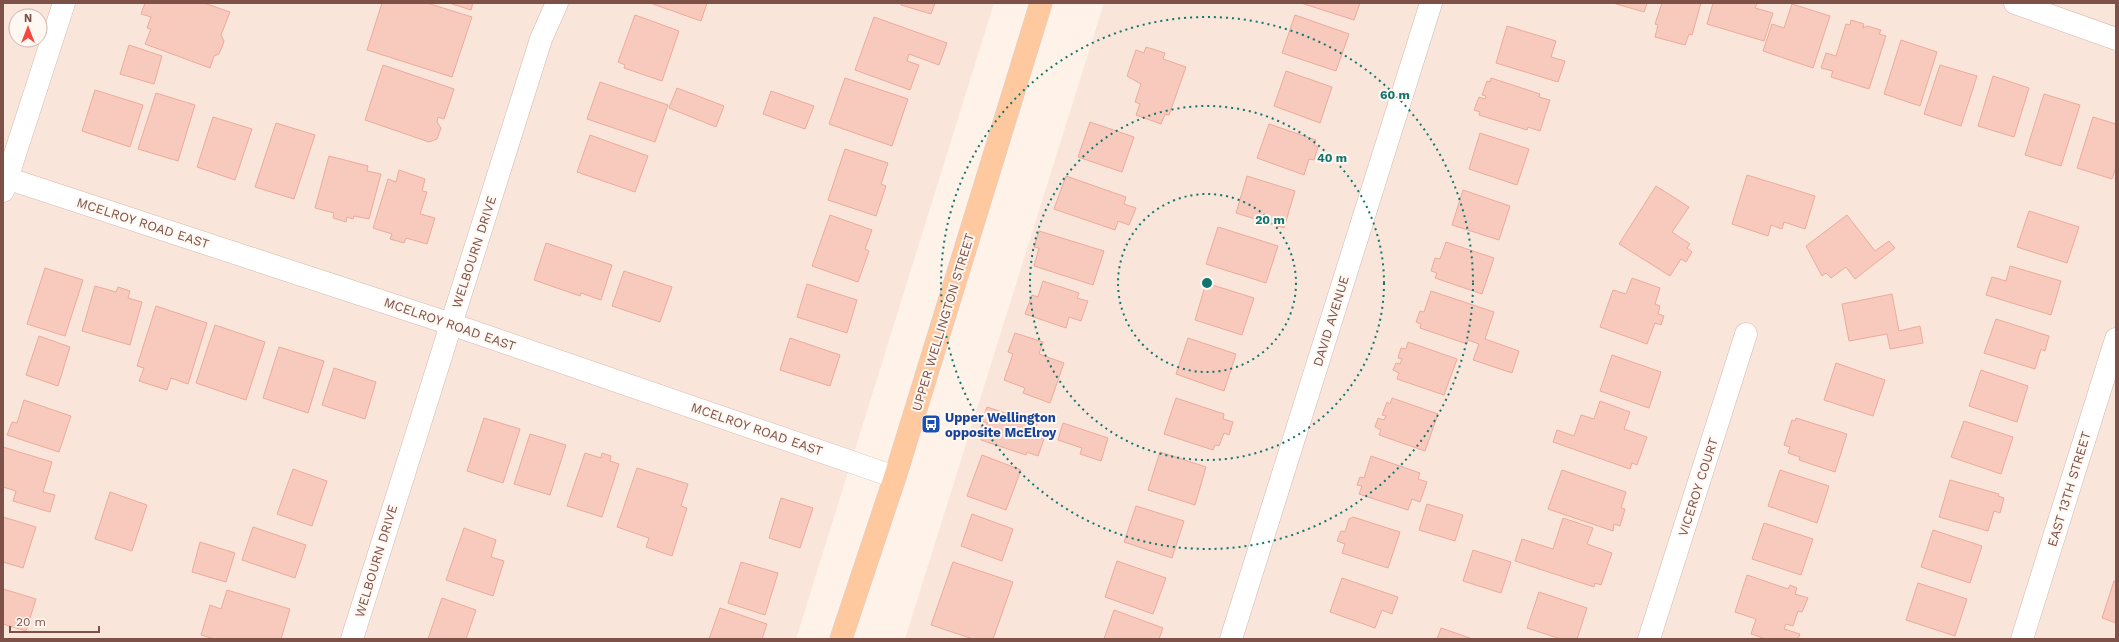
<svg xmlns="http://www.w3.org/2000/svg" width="2119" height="642" viewBox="0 0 2119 642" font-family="'Work Sans',sans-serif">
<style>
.residential{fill:#f9e5d9;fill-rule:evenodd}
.building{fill:#f8c9bd;stroke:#ecab9b}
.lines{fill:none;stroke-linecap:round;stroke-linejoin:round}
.minor-casing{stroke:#d5b8af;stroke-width:23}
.major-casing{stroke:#dbcecc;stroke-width:23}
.minor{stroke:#fff;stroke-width:22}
.major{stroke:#ffc99f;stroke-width:22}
.ring{fill:none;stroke:#0f766e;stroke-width:2;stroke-dasharray:2 4}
.labels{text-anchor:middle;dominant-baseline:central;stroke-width:4;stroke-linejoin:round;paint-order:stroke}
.street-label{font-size:13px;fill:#7d5148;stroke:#fff7f1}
.transit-label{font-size:13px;font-weight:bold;fill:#164399;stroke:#fff7f1;text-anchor:start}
.centre{fill:#0f766e;stroke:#fff7f1;stroke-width:2}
.ring-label{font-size:12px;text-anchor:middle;font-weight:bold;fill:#0f766e;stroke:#fff7f1;stroke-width:4;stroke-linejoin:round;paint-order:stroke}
</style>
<rect width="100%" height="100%" fill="#fff2e9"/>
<!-- residential -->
<path class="residential" d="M3 3H994L796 639H3ZM16 16H40V40H16Z
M1104 3H2116V639H905Z"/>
<!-- building -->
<path class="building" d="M145 3H204L230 12 221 35 224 41 222 47 219 54 214 56 210 68 145 44 151 29 147 28 151 17 141 14Z
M382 3H427L472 17 452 77 367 50Z
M449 3H473L471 10Z
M650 3H707L701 21Z
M901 3H935L931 14 901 5Z
M1301 3H1360L1354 20Z
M1613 3H1647L1644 12Z
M1662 3H1701L1692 35 1689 34 1685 45 1655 37 1658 25 1655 24Z
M1713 3H1757L1755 8 1773 13 1764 41 1707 24Z
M1792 4 1830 16 1813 68 1763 51 1772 24 1784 28Z
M635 15 679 31 662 81 624 68 625 65 618 62Z
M1295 15 1349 34 1336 71 1282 53Z
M874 17 947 43 939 65 909 54 907 61 919 65 910 90 855 70Z
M1851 20 1864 24 1863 28 1867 26 1881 30 1879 34 1886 36 1869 89 1831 77 1833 71 1821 68 1826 53 1836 56 1846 24 1850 25Z
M1507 26 1556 41 1551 57 1565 61 1558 82 1496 63Z
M1901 40 1937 52 1920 106 1884 94Z
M129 45 162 56 154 84 120 74Z
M1146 47 1165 53 1163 59 1186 67 1169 115 1165 114 1161 124 1136 115 1140 104 1135 102 1141 84 1127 76 1136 50 1144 53Z
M383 65 454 89 444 119 438 117 437 122 441 128 437 139 429 142 365 120Z
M1940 65 1977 76 1961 126 1924 114Z
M1286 71 1332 87 1320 123 1274 106Z
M1993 76 2029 88 2014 137 1978 126Z
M845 78 908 99 892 146 829 124Z
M1491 78 1540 94 1539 97 1550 100 1540 131 1528 127 1527 130 1479 115 1480 112 1474 110 1479 97 1485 99 1486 96 1482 95 1487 81 1490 82Z
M600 82 668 105 655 142 587 119Z
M677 88 724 106 716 127 669 108Z
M95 90 143 105 130 147 82 131Z
M771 91 814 106 805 129 763 114Z
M156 93 195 105 178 161 138 149Z
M2044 94 2080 105 2061 166 2025 155Z
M213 117 252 129 235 180 197 167Z
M2093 117 2116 124V167L2112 179 2077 168Z
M1090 122 1134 137 1122 172 1078 157Z
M276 123 315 135 294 199 255 187Z
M1269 124 1316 140 1314 145 1318 147 1314 160 1309 159 1304 175 1257 158Z
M1480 133 1529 149 1517 185 1469 169Z
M590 135 648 156 635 192 577 172Z
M845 149 888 163 881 184 886 186 876 216 828 200Z
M329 156 368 166 367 171 381 174 369 219 354 216 353 219 347 217 346 222 333 218 334 213 315 208Z
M399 170 425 179 422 191 427 192 420 214 435 218 427 244 406 238 404 243 390 239 392 234 373 228 388 179 396 182Z
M1747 175 1815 196 1805 229 1784 222 1782 229 1771 225 1768 236 1732 224Z
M1066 176 1126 197 1124 204 1136 208 1129 225 1118 221 1115 230 1054 209Z
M1247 176 1295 191 1284 228 1236 213Z
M1656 186 1689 207 1672 232 1690 244 1687 248 1692 252 1686 262 1681 259 1670 276 1619 244Z
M1463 190 1510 206 1499 240 1452 225Z
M2029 211 2079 227 2067 263 2017 247Z
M830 215 872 230 865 249 869 251 858 282 812 266Z
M1847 215 1875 251 1889 241 1895 248 1855 279 1846 267 1831 278 1826 273 1822 276 1806 246Z
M1218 227 1278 246 1266 283 1206 264Z
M1039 231 1104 251 1093 285 1034 266 1039 248 1034 247Z
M1446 242 1494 258 1482 294 1435 278 1437 273 1431 271 1435 258 1440 259Z
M546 243 612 265 601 300 581 293 580 296 534 280Z
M2010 266 2061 281 2051 315 1986 295 1992 277 2006 281Z
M45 268 83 280 65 336 27 324Z
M624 271 672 287 660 322 612 306Z
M1632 278 1660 288 1655 304 1660 306 1658 314 1664 316 1661 325 1655 323 1647 344 1600 327 1613 290 1626 294Z
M1043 281 1079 293 1077 298 1088 301 1081 321 1069 317 1066 328 1025 314 1032 295 1038 297Z
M1206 283 1254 298 1242 335 1195 320Z
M807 284 857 300 847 333 797 317Z
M95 286 116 292 118 287 130 291 128 298 142 302 130 345 82 331Z
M1431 291 1494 312 1485 339 1519 351 1512 373 1473 360 1479 344 1468 340 1467 344 1420 328 1421 324 1416 322 1420 311 1424 312Z
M1892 294 1899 331 1920 326 1923 343 1890 349 1887 334 1849 341 1842 304Z
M156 306 207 323 188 384 171 378 167 390 139 381 144 368 137 366Z
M1996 319 2049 336 2045 351 2041 349 2035 369 1984 353Z
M215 325 265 342 246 400 196 383Z
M1015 333 1043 342 1039 354 1064 363 1050 403 1023 393 1025 388 1004 380 1013 354 1008 352Z
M39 336 70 347 58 386 26 375Z
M790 338 840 355 830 386 780 370Z
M1188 338 1236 354 1224 391 1176 374Z
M1408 342 1457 359 1444 395 1397 379 1399 373 1393 370 1396 363 1400 364 1402 359 1398 358 1401 348 1406 349Z
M279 347 324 361 308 413 263 398Z
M1612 355 1661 372 1649 408 1600 391Z
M1836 363 1885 380 1873 416 1824 400Z
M334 368 376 382 365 419 322 405Z
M1981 370 2028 386 2017 422 1969 406Z
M1176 398 1224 414 1223 419 1233 422 1229 435 1224 433 1219 446 1215 445 1213 450 1164 434Z
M1392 398 1438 414 1425 451 1379 435 1381 430 1375 427 1378 418 1384 420 1386 416 1382 415 1387 402 1390 404Z
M24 400 71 416 59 452 7 435 12 422 17 423Z
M1600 401 1630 412 1624 429 1647 437 1637 465 1632 463 1630 469 1553 442 1557 430 1574 436 1581 415 1594 419Z
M987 407 1037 424 1033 435 1044 439 1038 456 1027 452 1026 455 981 440 983 435 979 433 982 425 986 426 987 423 982 421Z
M484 418 520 429 503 483 467 471Z
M1796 418 1847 434 1835 472 1799 460 1800 457 1788 453 1790 447 1784 445 1792 420 1795 421Z
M1964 421 2013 437 2001 474 1951 457Z
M1063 423 1108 438 1101 461 1080 454 1082 448 1058 440Z
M530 434 566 445 550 495 514 484Z
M3 447 52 462 43 492 55 495 50 512 13 501 16 491 3 487Z
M1160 452 1206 467 1195 505 1148 490Z
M585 453 601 458 602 453 611 456 610 461 619 464 602 517 567 506Z
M982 455 1021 470 1006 510 967 496Z
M1371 456 1420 473 1418 479 1427 482 1420 502 1412 499 1408 510 1359 494 1362 486 1357 485 1360 477 1364 478Z
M637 468 688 484 681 506 687 508 672 556 646 547 649 538 617 527Z
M293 469 327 481 312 526 277 514Z
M1562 470 1626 492 1621 508 1625 509 1620 526 1614 524 1613 531 1548 509Z
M1780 470 1829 486 1817 523 1768 506Z
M1950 480 1999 494 1998 496 2004 498 2000 513 1994 511 1988 531 1939 517Z
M110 492 147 505 132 551 95 539Z
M781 498 813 508 800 548 769 538Z
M1427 504 1463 515 1455 541 1419 530Z
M1136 506 1184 521 1172 558 1124 542Z
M972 514 1013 529 1002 561 961 546Z
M3 517 36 527 23 568 3 562Z
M1353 517 1400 532 1388 568 1342 553 1345 544 1337 541 1341 531 1345 532 1349 519Z
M1563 518 1593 528 1587 544 1612 553 1601 585 1595 583 1594 587 1515 561 1522 539 1553 549Z
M1764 523 1813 539 1801 575 1752 559Z
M253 527 306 545 295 578 242 560Z
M464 528 496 540 491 557 504 561 493 596 446 580Z
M1933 530 1982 546 1970 583 1921 567Z
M200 542 235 553 226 582 192 572Z
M1473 550 1511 562 1501 593 1463 581Z
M1117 561 1166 578 1153 614 1105 597Z
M741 562 778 573 765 615 728 603Z
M953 562 1013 582 993 639H973L931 625Z
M1747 575 1788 589 1790 585 1797 588 1795 594 1808 598 1802 612 1798 611 1793 626 1786 624 1784 629 1800 634 1798 639H1766L1751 634 1756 619 1735 612Z
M1342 578 1398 597 1392 614 1382 610 1375 628 1330 612Z
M2114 581H2116V623L2102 618Z
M1918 583 1967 599 1955 636 1906 620Z
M3 589 36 599 26 631 3 624Z
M227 590 290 609 281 639H215L201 635 210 605 221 609Z
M1539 592 1587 608 1577 639H1561L1527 628Z
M442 598 476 610 466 639H428Z
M720 608 767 624 762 639H709Z
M1114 610 1163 628 1159 639H1104Z
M1441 628 1470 638V639H1437Z"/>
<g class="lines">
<!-- minor casing -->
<g class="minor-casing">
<path id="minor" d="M2015 3 2116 39
M3 177 451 324 895 477
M3 191 64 3
M352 639 541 39 557 3
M1231 639 1431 3
M1649 639 1746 334
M2022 639 2116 339"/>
</g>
<!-- major casing -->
<g class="major-casing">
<path id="major" d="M841 639 895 477 1041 3"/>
</g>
<!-- minor -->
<use href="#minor" class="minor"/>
<!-- major -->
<use href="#major" class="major"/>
</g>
<!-- distance rings -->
<g class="ring">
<circle cx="1207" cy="283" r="89"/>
<circle cx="1207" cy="283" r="177"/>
<circle cx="1207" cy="283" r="266"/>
</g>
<!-- icons -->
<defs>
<g id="bus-square" transform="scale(1)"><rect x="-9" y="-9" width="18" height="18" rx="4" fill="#1a4fb4" stroke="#fff7f1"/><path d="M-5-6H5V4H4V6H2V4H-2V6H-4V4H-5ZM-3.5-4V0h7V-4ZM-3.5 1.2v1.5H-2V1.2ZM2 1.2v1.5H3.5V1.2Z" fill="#fff"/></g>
</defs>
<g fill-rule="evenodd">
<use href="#bus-square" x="931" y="424"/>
</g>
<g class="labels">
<!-- street labels -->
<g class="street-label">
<text transform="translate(143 223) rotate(18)">MCELROY ROAD EAST</text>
<text transform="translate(474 252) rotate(-72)">WELBOURN DRIVE</text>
<text transform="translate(1331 321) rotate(-73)">DAVID AVENUE</text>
<text transform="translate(943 322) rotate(-73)">UPPER WELLINGTON STREET</text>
<text transform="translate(450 324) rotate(19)">MCELROY ROAD EAST</text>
<text transform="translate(757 429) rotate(19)">MCELROY ROAD EAST</text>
<text transform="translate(1698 487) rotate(-72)">VICEROY COURT</text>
<text transform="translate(2069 489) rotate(-73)">EAST 13TH STREET</text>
<text transform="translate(376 561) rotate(-73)">WELBOURN DRIVE</text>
</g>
<!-- transit labels -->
<g class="transit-label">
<text x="945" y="417">Upper Wellington<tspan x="945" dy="15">opposite McElroy</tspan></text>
</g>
</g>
<circle cx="1207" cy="283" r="6" class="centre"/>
<g class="ring-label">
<text x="1395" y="99">60 m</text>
<text x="1332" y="162">40 m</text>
<text x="1270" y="224">20 m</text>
</g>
<!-- border -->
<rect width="2119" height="642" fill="none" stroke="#7d5148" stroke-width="8"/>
<!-- north arrow -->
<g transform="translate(28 28)"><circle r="19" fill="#fff7f1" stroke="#cbb5ad"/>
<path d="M0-3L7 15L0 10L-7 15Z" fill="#f64741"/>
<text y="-6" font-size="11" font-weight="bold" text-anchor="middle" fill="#7d5148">N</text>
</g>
<!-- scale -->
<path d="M10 626v6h89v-6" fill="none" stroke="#7d5148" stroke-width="2"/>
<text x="16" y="626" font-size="12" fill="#7d5148" stroke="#fff7f1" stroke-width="3" paint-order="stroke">20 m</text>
</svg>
